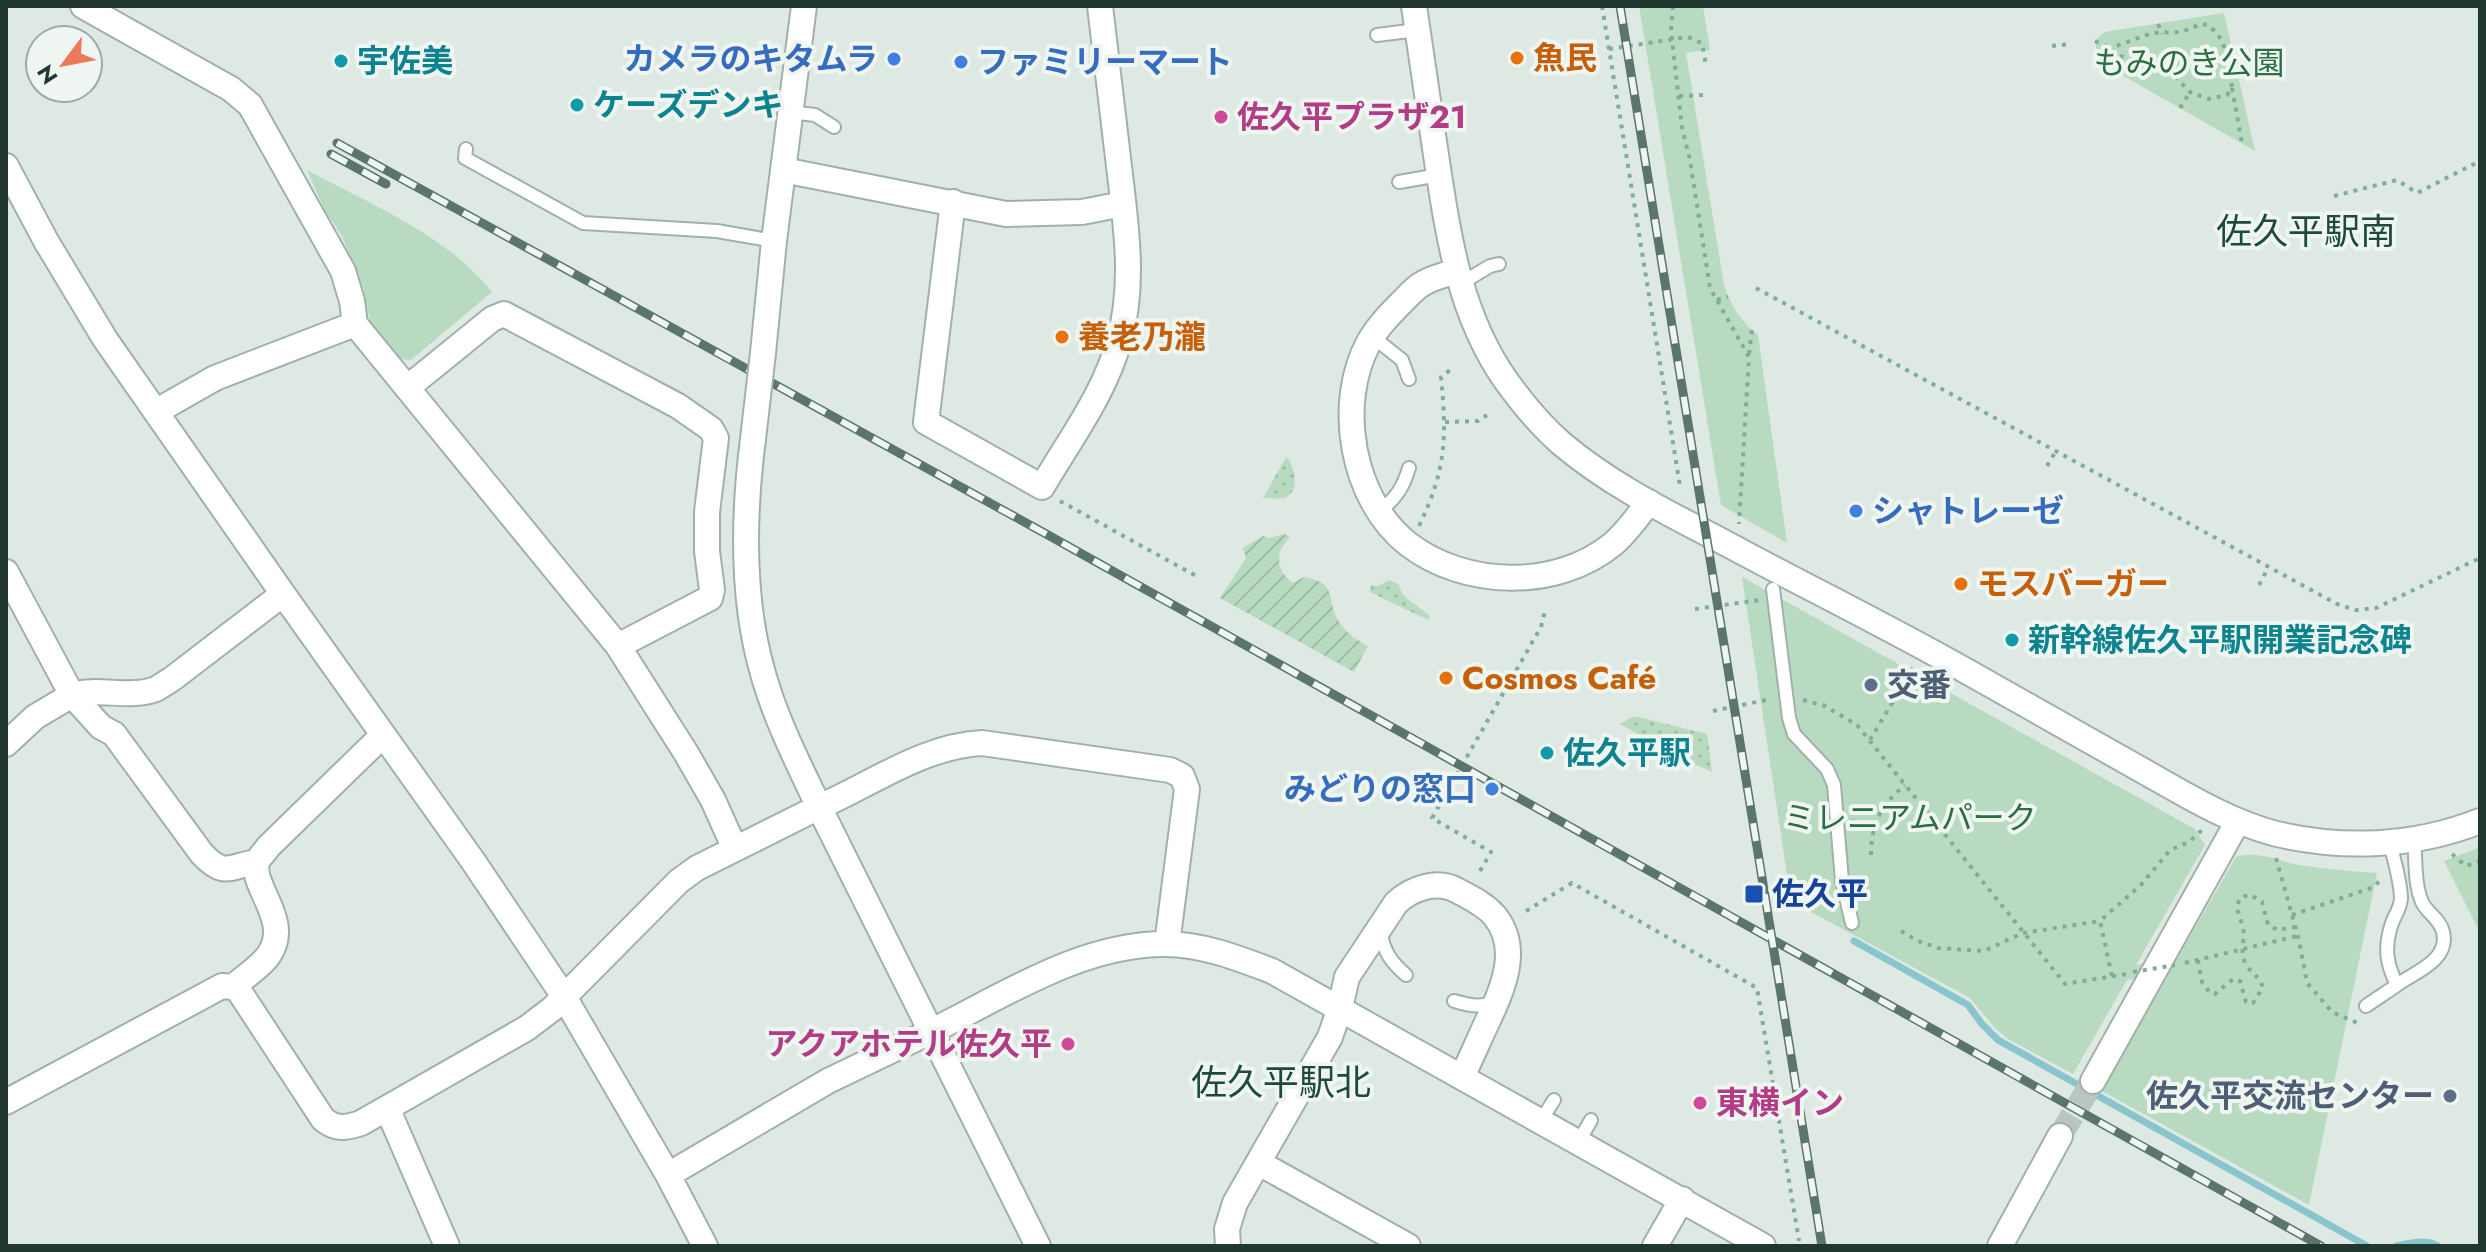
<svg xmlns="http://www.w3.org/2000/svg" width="2486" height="1252" viewBox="0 0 2486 1252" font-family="Jost,'Noto Sans JP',sans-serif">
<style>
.grass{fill:url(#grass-dots)}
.park{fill:#b8dac0}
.garden{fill:url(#garden-furrows)}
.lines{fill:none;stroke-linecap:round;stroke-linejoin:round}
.stream{stroke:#88c5cd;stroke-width:7}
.tertiary-tunnel{stroke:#b9c6c0;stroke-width:24;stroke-dasharray:24 12;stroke-linecap:butt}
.service-casing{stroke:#a2b0ab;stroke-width:16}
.minor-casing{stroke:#a2b0ab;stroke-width:28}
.tertiary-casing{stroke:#a2b0ab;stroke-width:28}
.path{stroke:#80ac9c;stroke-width:4;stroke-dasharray:4 6;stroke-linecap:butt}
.service{stroke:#fff;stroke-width:12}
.minor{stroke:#fff;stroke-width:24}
.tertiary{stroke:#fff;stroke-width:24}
.rail-casing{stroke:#5b746c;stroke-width:9}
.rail{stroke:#eff6f2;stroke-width:6;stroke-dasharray:18;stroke-linecap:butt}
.tertiary-bridge-casing{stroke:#a2b0ab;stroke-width:28;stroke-linecap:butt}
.path-bridge{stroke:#80ac9c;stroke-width:4;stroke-dasharray:4 6;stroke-linecap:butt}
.tertiary-bridge{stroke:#fff;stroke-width:24}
.food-dot{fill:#e8710a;stroke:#eff6f2;stroke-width:3}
.shop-dot{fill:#3f7fe0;stroke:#eff6f2;stroke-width:3}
.culture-dot{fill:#0f9aa8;stroke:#eff6f2;stroke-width:3}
.hotel-dot{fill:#d1479c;stroke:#eff6f2;stroke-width:3}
.service-dot{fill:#5c6f8a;stroke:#eff6f2;stroke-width:3}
.transit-dot{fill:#1a4fb4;stroke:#eff6f2;stroke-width:3}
.labels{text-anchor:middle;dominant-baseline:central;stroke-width:8;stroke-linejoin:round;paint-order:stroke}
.food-label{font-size:32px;font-weight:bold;fill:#c56008;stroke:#eff6f2;text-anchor:start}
.shop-label{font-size:32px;font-weight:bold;fill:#366cbe;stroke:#eff6f2;text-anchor:end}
.culture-label{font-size:32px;font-weight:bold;fill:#0d838f;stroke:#eff6f2;text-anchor:start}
.park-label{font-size:32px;fill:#2d6d43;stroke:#eff6f2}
.hotel-label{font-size:32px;font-weight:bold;fill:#b23c85;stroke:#eff6f2;text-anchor:start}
.service-label{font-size:32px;font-weight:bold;fill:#4e5e75;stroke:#eff6f2;text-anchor:start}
.transit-label{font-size:32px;font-weight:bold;fill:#164399;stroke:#eff6f2;text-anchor:start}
.quarter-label{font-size:36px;fill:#1e493d;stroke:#eff6f2}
</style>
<defs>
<pattern id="grass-dots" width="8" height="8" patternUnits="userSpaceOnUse" patternTransform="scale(2)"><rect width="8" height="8" fill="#b8dac0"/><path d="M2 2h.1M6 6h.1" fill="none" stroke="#9ebca5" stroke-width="1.8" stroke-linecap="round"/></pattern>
<pattern id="garden-furrows" width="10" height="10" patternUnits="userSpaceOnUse" patternTransform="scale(2)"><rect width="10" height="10" fill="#b8dac0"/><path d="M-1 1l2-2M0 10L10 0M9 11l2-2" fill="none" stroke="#9ebca5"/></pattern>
</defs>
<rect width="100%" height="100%" fill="#dfe9e4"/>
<!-- grass -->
<path class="grass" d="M1286 457C1295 465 1301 493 1284 498 1279 499 1269 498 1263 498Z
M1389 580 1398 584 1404 596 1430 616 1428 620 1370 592 1371 585 1378 586Z
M1634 716 1707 734 1712 772 1671 753 1620 724Z"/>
<!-- park -->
<path class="park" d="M1639 6H1703L1710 50 1686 53 1724 285C1731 306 1741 322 1758 335L1787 543 1721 505Z
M2224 13 2255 151 2099 62 2095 41 2104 32Z
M307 170C371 205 446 234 492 292L411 360 401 359 370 321 363 287 342 236 324 209Z
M1742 577 2195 829 2205 845 2136 965 2178 957 2236 857C2258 850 2277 861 2299 865 2325 869 2350 871 2377 873L2309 1205 2102 1091 2169 973 2127 980 2073 1074 2008 1039 1995 1028 1970 998 1791 901Z
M2480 847V933L2444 861Z"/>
<!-- garden -->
<path class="garden" d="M1285 534 1290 537C1275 551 1275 570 1293 583L1304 577C1339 583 1326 600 1338 620 1345 632 1356 640 1368 646L1354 672 1220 598 1246 558 1243 548 1263 536 1269 538Z"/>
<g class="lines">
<!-- stream -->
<path class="stream" d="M1854 941 1968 1005 1982 1024 1998 1040 2367 1246
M2396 1246C2409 1243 2426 1239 2438 1246"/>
<!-- tertiary-tunnel -->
<path class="tertiary-tunnel" d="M2060 1136 2093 1081"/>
<!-- service casing -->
<g class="service-casing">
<path id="service" d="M1377 35 1417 30
M790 112 815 115 834 127
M466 149 465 158 583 223 717 231 774 241
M1399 182 1439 175
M1460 284 1490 266 1499 264
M1373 337 1402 360 1409 379
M1380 511C1396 498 1403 488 1409 468
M1773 589 1789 718 1794 734 1827 769 1834 785 1842 881 1852 923
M2390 843C2394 860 2401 882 2401 899 2400 909 2395 915 2392 923 2384 947 2386 963 2397 985
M1381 931C1382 950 1392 963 1406 975
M1454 1001C1469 1005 1481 1009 1495 1001
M2366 1006C2376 999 2387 992 2397 985 2415 972 2450 960 2443 932 2440 919 2427 913 2422 902 2414 884 2416 858 2414 839
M1540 1122 1554 1100
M1578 1143 1591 1120"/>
</g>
<!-- minor casing -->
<g class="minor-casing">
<path id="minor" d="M83 6 231 89 250 105 343 271 352 301 355 324 618 646 686 753 713 800 735 849
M6 166 46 241 105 339 283 594 473 861 563 995 668 1175 705 1246
M953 202 926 422 1042 487C1069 441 1105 393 1119 341 1136 281 1125 219 1118 158 1112 107 1106 57 1100 6
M407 388 492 319 504 314 678 406 711 429 716 438 707 512V551L712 590 710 598 618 646
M157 411 215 378 355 324
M6 572 72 695C99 687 130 699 156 689 161 686 167 682 172 679L283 594
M6 744 35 717 72 695 101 727 114 734 202 854C225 878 229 866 257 862
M233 987C243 978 264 964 270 953 291 920 250 885 257 863 258 858 265 852 268 847L383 735
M6 1102 222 986 233 987 239 991 323 1119C336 1130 346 1128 361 1123L527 1028 552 1009 679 881 697 868 819 807
M388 1110 447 1246
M668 1175 828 1081 932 1031"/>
</g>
<!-- tertiary casing -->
<g class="tertiary-casing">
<path id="tertiary" d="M1414 6C1421 56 1429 105 1436 155 1448 234 1459 315 1507 382 1523 404 1541 426 1562 444 1615 489 1681 519 1742 552 1817 592 1894 630 1968 672 2025 704 2081 736 2138 768 2181 792 2225 820 2273 833 2342 850 2414 847 2480 821
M783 170 1006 214 1082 212 1123 204
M1456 271C1445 275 1431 278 1422 284 1415 288 1409 295 1404 300 1391 313 1378 326 1369 342 1335 404 1352 500 1408 544 1465 588 1557 590 1613 544 1627 532 1638 516 1649 502
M763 353 774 241 804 6
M753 439C743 517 741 601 764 677 777 722 799 765 819 807L1038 1246
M819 807C872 784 923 746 982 743L1170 770 1182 776 1187 789 1167 944
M932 1031C1005 995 1081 944 1165 944 1202 944 1238 958 1272 971L1763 1246
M2093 1081 2238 821
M1259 1163 1408 1246
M1228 1246 1227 1229 1235 1203 1330 1037 1340 1008 1347 977 1396 903C1412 888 1438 879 1458 891 1471 898 1484 904 1494 915 1524 951 1499 996 1483 1031 1476 1046 1470 1061 1462 1076
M1655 1246 1682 1199
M2000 1246 2060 1136"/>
</g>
<!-- path -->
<path class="path" d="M1602 6 1680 486
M1673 6 1671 30 1682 128 1690 160 1710 288 1749 357 1739 524
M2158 24 2162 34
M2095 41 2111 48 2116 55 2168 69 2190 92 2209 99 2227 95 2232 88 2227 53 2218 34 2208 25 2201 24 2182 32 2152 33 2111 48
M2052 46 2071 44
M1609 49 1688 37 1702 43 1706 65
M2232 88 2242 143
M1679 96 1706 95
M2180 108 2190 92
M2334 196 2397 180 2417 193 2480 161
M1756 288 2337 604 2356 610 2376 608 2480 558
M1717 300 1728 297
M1749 354 1752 330
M1445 422 1478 421 1487 415
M2047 466 2056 451
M1060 501 1198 577
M1419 526C1446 470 1447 438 1441 377L1454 367
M2259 585 2268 568
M1695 609 1760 600
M1803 700 1825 706 1857 725 2065 984 2127 974
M1713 711 1771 699
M1870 740 1913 668
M1851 821 1873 827
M2452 854 2466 866 2480 861
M1871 855C1871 824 1881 805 1905 785
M2276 858 2299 940 2307 983 2332 1012 2360 1024
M1480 871 1491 852 1432 818 1541 627 1545 611
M1526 911 1572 883 1757 988 1799 1241
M2292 915 2374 887 2381 879
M1901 931 1918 941 1938 948 1984 951 2023 933 2100 921
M2198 960 2202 982 2210 993 2215 994 2233 979 2240 981 2246 1002 2253 1003 2263 987C2258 975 2253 975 2247 966 2238 953 2246 940 2243 928 2241 916 2233 910 2241 897L2251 895 2262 902 2268 925 2278 930 2295 927
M2185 963 2297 936
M2112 976 2100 921 2141 885 2170 850 2189 842 2203 829
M2317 1088 2331 1105"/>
<!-- service -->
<use href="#service" class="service"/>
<!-- minor -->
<use href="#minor" class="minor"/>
<!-- tertiary -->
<use href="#tertiary" class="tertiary"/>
<!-- rail casing -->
<g class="rail-casing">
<path id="rail" d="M1620 6 1822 1246
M337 143 1048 535 2321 1246
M331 154 386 184"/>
</g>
<!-- rail -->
<use href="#rail" class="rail"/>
<!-- tertiary-bridge casing -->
<g class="tertiary-bridge-casing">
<path id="tertiary-bridge" d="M753 439 763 353"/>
</g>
<!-- path-bridge -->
<path class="path-bridge" d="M2133 972 2175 965"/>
<!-- tertiary-bridge -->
<use href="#tertiary-bridge" class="tertiary-bridge"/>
</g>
<!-- markers -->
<g class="food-dot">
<circle cx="1517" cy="58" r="8"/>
<circle cx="1062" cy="337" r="8"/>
<circle cx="1961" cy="584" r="8"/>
<circle cx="1446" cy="678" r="8"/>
</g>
<g class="shop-dot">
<circle cx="894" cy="59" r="8"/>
<circle cx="961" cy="62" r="8"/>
<circle cx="1856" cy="511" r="8"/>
<circle cx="1492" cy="789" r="8"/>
</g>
<g class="culture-dot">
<circle cx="341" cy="61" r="8"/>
<circle cx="577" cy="105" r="8"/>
<circle cx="2012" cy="640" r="8"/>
<circle cx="1547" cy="753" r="8"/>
</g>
<g class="hotel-dot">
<circle cx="1221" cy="117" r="8"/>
<circle cx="1068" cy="1044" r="8"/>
<circle cx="1700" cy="1103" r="8"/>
</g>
<g class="service-dot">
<circle cx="1871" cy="685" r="8"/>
<circle cx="2450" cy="1096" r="8"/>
</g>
<rect class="transit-dot" x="1744" y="884" width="20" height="20" rx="4"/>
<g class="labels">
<!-- food labels -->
<g class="food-label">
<text x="1533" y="58">魚民</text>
<text x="1078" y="337">養老乃瀧</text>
<text x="1977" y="584">モスバーガー</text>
<text x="1462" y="678">Cosmos Café</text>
</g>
<!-- shop labels -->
<g class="shop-label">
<text x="878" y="59">カメラのキタムラ</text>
<text x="977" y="62" text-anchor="start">ファミリーマート</text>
<text x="1872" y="511" text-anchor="start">シャトレーゼ</text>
<text x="1476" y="789">みどりの窓口</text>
</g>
<!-- culture labels -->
<g class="culture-label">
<text x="357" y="61">宇佐美</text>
<text x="593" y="105">ケーズデンキ</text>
<text x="2028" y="640">新幹線佐久平駅開業記念碑</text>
<text x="1563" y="753">佐久平駅</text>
</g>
<!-- park labels -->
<g class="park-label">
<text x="2189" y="63">もみのき公園</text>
<text x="1910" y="818">ミレニアムパーク</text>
</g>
<!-- hotel labels -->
<g class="hotel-label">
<text x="1237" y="117">佐久平プラザ21</text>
<text x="1052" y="1044" text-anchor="end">アクアホテル佐久平</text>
<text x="1716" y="1103">東横イン</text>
</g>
<!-- service labels -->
<g class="service-label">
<text x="1887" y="685">交番</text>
<text x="2434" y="1096" text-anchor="end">佐久平交流センター</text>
</g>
<!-- transit labels -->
<g class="transit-label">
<text x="1772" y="894">佐久平</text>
</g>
<!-- quarter labels -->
<g class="quarter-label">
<text x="2306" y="231">佐久平駅南</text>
<text x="1281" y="1082">佐久平駅北</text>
</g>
</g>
<!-- border -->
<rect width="2486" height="1252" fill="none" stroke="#213831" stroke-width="16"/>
<!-- north arrow -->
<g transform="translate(64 64) rotate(238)"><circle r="38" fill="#eff6f2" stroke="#9daaa5" stroke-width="2"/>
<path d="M0-6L14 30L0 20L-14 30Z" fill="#eb795a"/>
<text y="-12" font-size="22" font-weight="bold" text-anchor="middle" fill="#213831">N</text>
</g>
</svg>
